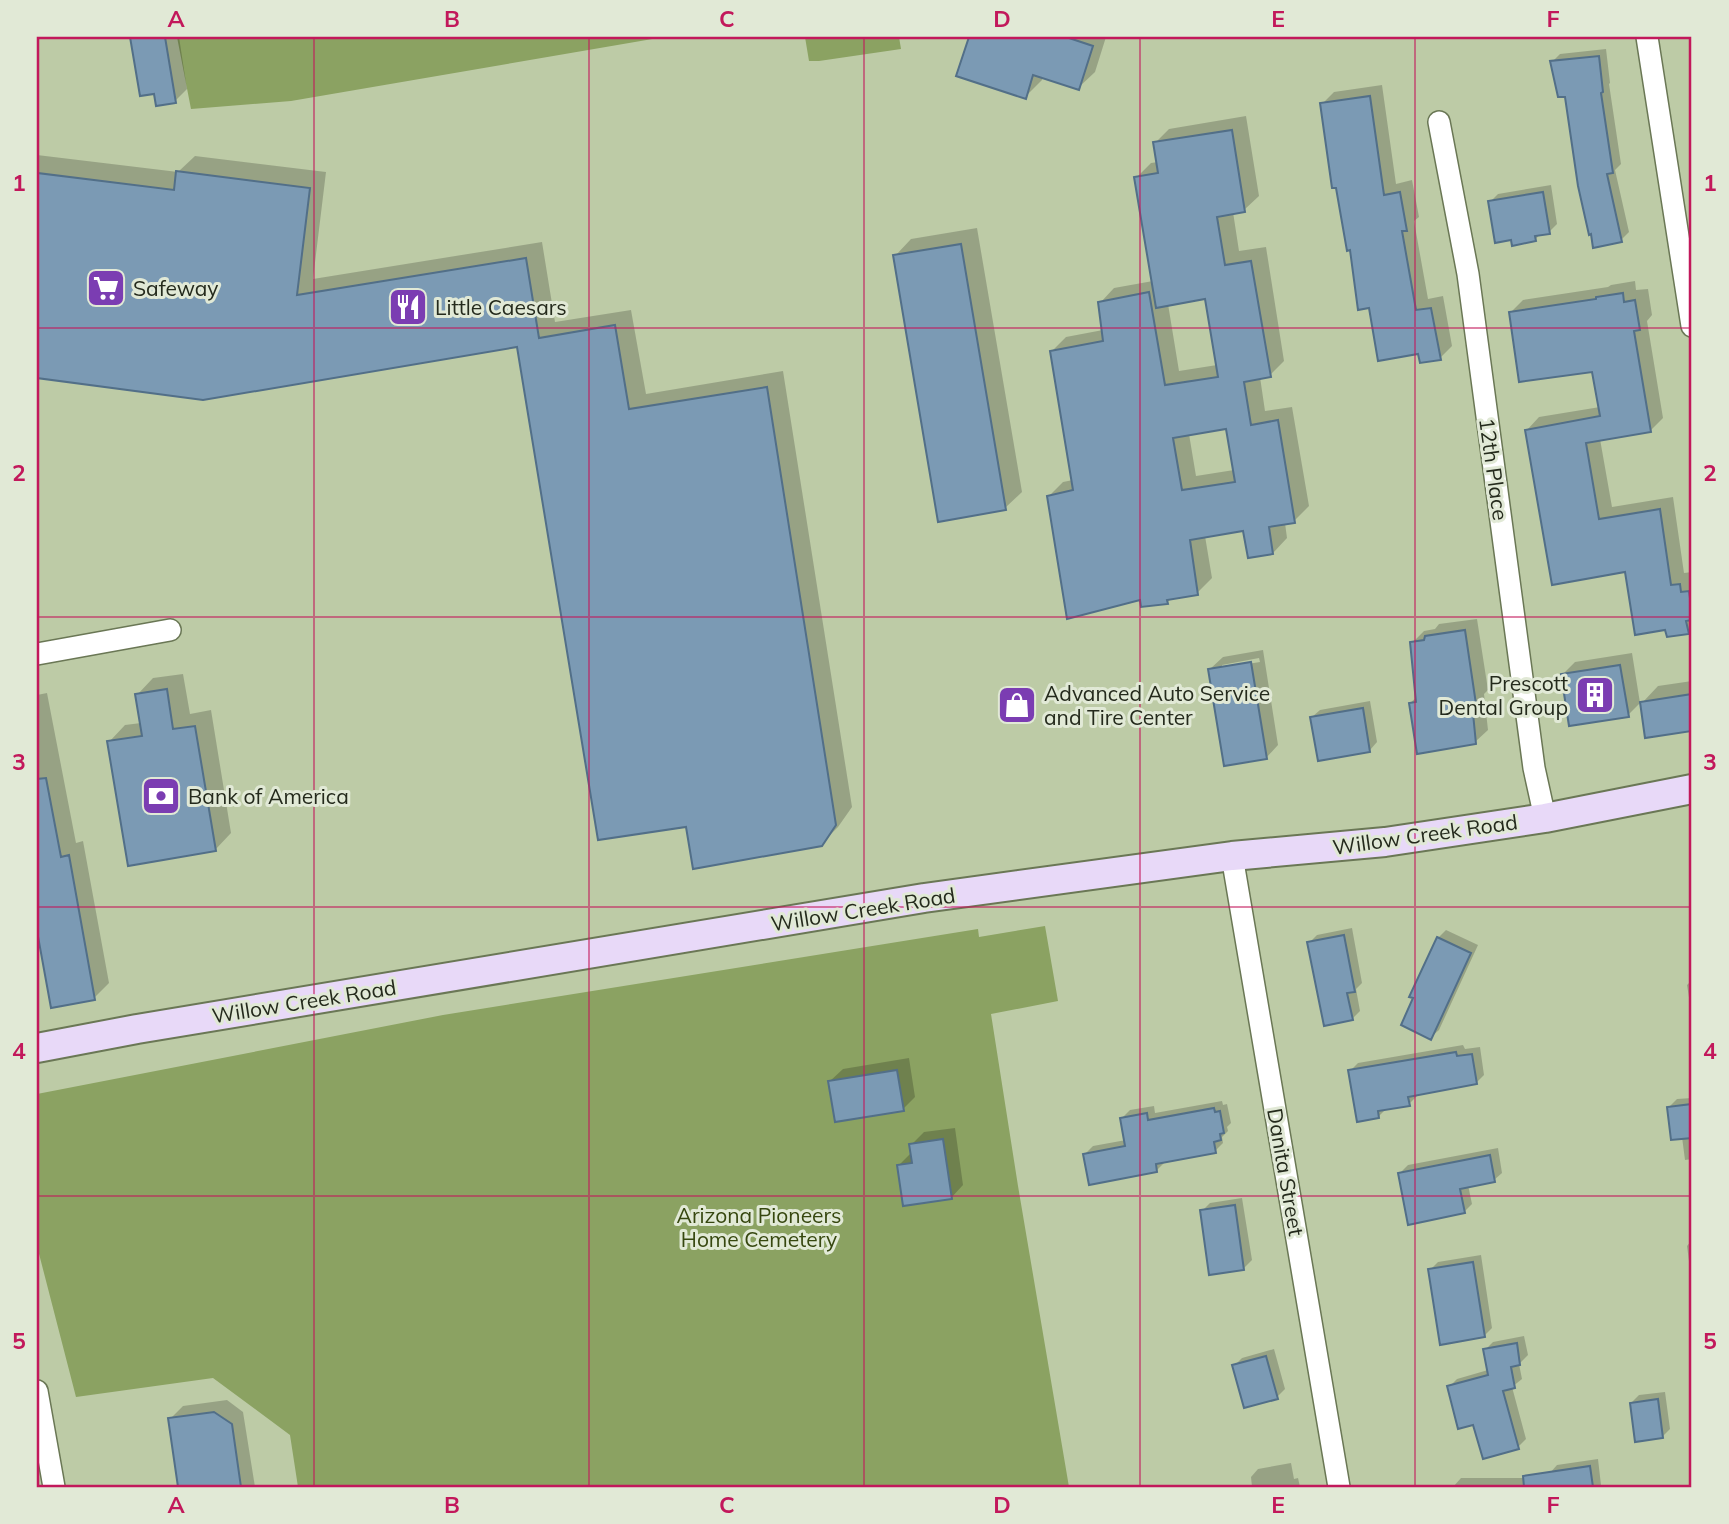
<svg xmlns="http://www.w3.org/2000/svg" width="1729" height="1524" viewBox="0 0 1729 1524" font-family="Mulish,sans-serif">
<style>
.green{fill:#8ba262}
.shadow{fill:#0003;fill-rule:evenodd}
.building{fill:#7b9ab4;stroke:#526f88;stroke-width:2;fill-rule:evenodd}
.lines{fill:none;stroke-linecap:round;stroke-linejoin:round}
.minor-casing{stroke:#6a7755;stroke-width:24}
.secondary-casing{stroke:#6a7755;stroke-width:32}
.minor{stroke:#fff;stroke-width:21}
.secondary{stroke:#e8d9f8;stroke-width:28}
.grid{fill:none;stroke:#c2185b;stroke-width:2;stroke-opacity:0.55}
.labels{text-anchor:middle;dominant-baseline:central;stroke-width:6;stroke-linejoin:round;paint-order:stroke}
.poi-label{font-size:21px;fill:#242a1c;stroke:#e1e9d6;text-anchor:start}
.street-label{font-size:21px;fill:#242a1c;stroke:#e1e9d6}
.park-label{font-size:21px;fill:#36470f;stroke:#e1e9d6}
.neatline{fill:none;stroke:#c2185b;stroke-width:2.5}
.grid-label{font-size:23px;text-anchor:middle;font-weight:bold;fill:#c2185b}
</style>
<rect width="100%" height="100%" fill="#bdcba6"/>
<!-- green -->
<path class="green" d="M177 37H664L291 101 191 109Z
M805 37H899L901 49 819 61H809Z
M1045 926 1058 1001 991 1014 1018 1186 1069 1487H298L290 1435 213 1378 76 1397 37 1246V1094L443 1015 978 929 979 937Z"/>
<!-- shadow -->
<path class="shadow" d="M132 37H179L187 89 175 101 156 92 141 94Z
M971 37H1106L1095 72 1078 88 1043 77 1042 80 1025 97 959 75Z
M1606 49 1610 83 1609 84 1621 164 1615 170 1629 232 1621 240 1567 95 1552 62 1560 54Z
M1382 85 1396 184 1412 180 1419 217 1414 221 1428 299 1443 296 1452 346 1440 358 1420 352 1371 306 1351 248 1322 104 1334 92Z
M1246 116 1259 196 1244 210 1233 212 1239 251 1266 247 1284 361 1270 375 1260 377 1265 411 1292 407 1309 506 1294 521 1285 523 1287 538 1273 553 1245 529 1205 536 1212 578 1197 593 1172 597 1167 603 1142 598 1049 496 1063 482 1073 480 1052 351 1066 337 1103 330 1100 303 1114 288 1153 281 1136 178 1151 163 1158 162 1155 143 1169 129ZM1206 297 1217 365 1179 371 1168 304ZM1227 427 1234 470 1196 476 1189 434Z
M37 155 178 172 195 156 326 172 313 279 542 242 555 322 631 310 646 394 783 371 852 807 838 827 821 844 687 825 518 345 203 398 37 377Z
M1551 185 1557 224 1549 232 1541 233 1535 240 1490 202 1498 194Z
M977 228 1022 492 1005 508 895 256 911 239Z
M1635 281 1636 290 1648 289 1652 315 1647 321 1663 418 1650 431 1600 439 1612 507 1673 497 1684 573 1692 572V628L1688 632 1667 628 1527 430 1539 417 1600 407 1593 370 1510 313 1523 300 1608 287 1611 285Z
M1477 619 1488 690 1484 694 1488 730 1475 742 1410 703 1418 696 1412 643 1424 631 1435 629 1439 624Z
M1263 650 1278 745 1266 758 1210 669 1223 657ZM1259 658 1260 662 1222 668V665Z
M1632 653 1640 703 1628 715 1563 674 1575 662Z
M183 674 190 714 211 710 231 833 215 850 109 742 125 725 141 723 137 695 153 678Z
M1692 681V730L1647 736 1642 703 1658 686Z
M47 693 76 843 83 841 109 983 94 998 52 1006 37 921V695Z
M1370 701 1377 742 1370 750 1312 717 1320 710Z
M1352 928 1362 983 1356 989 1360 1011 1352 1019 1309 943 1317 935Z
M1446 930 1478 945 1439 1030 1431 1037 1438 938Z
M1692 980V1016L1687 985Z
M1463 1045 1465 1049 1480 1047 1484 1075 1476 1083 1416 1094 1417 1096 1409 1104 1387 1108 1379 1116 1350 1071 1358 1063Z
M909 1058 915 1097 903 1109 830 1081 843 1069Z
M1692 1098V1159L1685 1160 1682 1137 1669 1107 1677 1099Z
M1222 1101 1223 1105 1227 1104 1231 1123 1227 1127 1228 1131 1222 1137 1223 1143 1215 1151 1164 1161V1163L1156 1171 1085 1154 1093 1146 1126 1140 1122 1118 1130 1110 1154 1106 1155 1113Z
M955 1128 963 1185 951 1198 899 1165 911 1153V1145L924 1132Z
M1498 1148 1502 1173 1494 1180 1468 1185 1472 1204 1464 1212 1400 1173 1408 1165Z
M1242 1198 1252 1260 1244 1268 1202 1211 1210 1203Z
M1692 1240V1276H1691L1687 1246Z
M1481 1255 1492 1328 1484 1336 1430 1270 1438 1262Z
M1524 1336 1528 1355 1519 1364 1522 1379 1512 1387 1526 1439 1518 1447 1474 1423 1449 1387 1457 1379 1488 1370 1485 1350 1493 1342Z
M1274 1349 1285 1389 1277 1397 1234 1366 1242 1358Z
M1665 1392 1670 1429 1662 1437 1631 1403 1639 1395Z
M227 1400 243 1412 255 1487H181L170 1419 183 1406Z
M1598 1459 1601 1485 1599 1487H1453L1461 1478H1550V1473L1557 1465Z
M1291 1463 1294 1479 1298 1478 1300 1487H1252L1251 1477 1258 1469Z"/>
<!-- building -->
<path class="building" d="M130 37H165L176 103 156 106 154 94 140 96Z
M969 37H1066L1093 46 1079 90 1033 75 1026 99 956 76Z
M1599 56 1603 92 1601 93 1613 173 1607 174 1622 242 1593 248 1591 234 1589 235 1578 186 1565 97H1558L1550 61Z
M1370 96 1384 195 1400 192 1407 231H1402L1416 310 1431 308 1441 360 1420 363 1418 354 1378 361 1369 308 1358 310 1350 250 1347 251 1336 188H1332L1320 103Z
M1232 130 1245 212 1217 217 1225 265 1251 261 1271 377 1244 382 1251 425 1278 420 1295 523 1269 527 1273 554 1248 558 1243 531 1190 540 1198 595 1167 600 1168 604 1141 607 1140 600 1067 619 1047 496 1073 490 1050 351 1103 341 1098 302 1149 292 1165 385 1218 377 1205 299 1156 308 1134 177 1158 173 1153 142ZM1226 429 1235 482 1182 490 1173 438Z
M176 171 310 188 297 295 526 258 539 338 615 325 629 409 767 387 836 825 822 846 693 869 686 827 598 840 517 347 203 400 37 378V173L174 190Z
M1543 192 1550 234 1535 236 1536 241 1512 246 1511 240 1495 243 1488 201Z
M961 244 1006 510 938 522 893 255Z
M1623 293 1624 302 1635 300 1640 330 1634 331 1651 432 1586 443 1599 519 1660 509 1671 585 1680 584 1681 592 1689 591 1692 612V620L1686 621 1689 634 1667 637 1665 630 1635 635 1625 572 1552 585 1525 430 1600 416 1592 372 1519 382 1509 312 1596 299V297Z
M1465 630 1476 704 1472 703 1476 744 1417 754 1409 703 1416 702 1410 642 1424 640 1425 636Z
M1251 662 1267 759 1224 766 1208 669Z
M1620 665 1629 717 1569 726 1561 674Z
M167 689 173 729 195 726 216 851 128 866 107 741 142 736 135 694Z
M1692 694V731L1645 738 1640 702Z
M1363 708 1370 752 1318 761 1310 717Z
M46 778 61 857 69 855 95 1000 51 1008 37 931V779Z
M1344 935 1355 992 1347 993 1353 1020 1324 1026 1307 942Z
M1437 937 1471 953 1431 1040 1401 1025 1413 998 1409 997Z
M1456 1052 1457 1056 1472 1054 1477 1084 1408 1097 1410 1106 1378 1111 1379 1118 1357 1122 1348 1070Z
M897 1070 904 1111 835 1122 828 1081Z
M1692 1104V1138L1671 1140 1667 1107Z
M1214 1108 1215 1112 1220 1111 1224 1133 1220 1134 1221 1140 1214 1142 1216 1153 1156 1164 1157 1172 1089 1185 1083 1154 1125 1146 1120 1118 1147 1113 1148 1120Z
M943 1139 952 1199 903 1206 897 1165 912 1163 909 1144Z
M1490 1155 1495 1182 1460 1189 1465 1213 1408 1225 1398 1173Z
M1235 1205 1244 1270 1209 1275 1200 1210Z
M1473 1262 1485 1337 1440 1345 1428 1269Z
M1517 1343 1520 1365 1511 1367 1515 1388 1503 1391 1519 1449 1483 1459 1473 1425 1458 1429 1447 1386 1488 1375 1483 1349Z
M1266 1356 1278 1399 1244 1408 1232 1365Z
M1658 1399 1663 1438 1635 1442 1630 1403Z
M214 1412 232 1424 241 1487H178L168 1418Z
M1590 1466 1593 1487H1524L1523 1476Z"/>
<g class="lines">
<!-- minor casing -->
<g class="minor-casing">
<path id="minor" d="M1647 37 1692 326
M1439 122 1468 274 1534 768 1545 818
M37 654 170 630
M1232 856 1339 1487
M37 1391 54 1487"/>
</g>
<!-- secondary casing -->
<g class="secondary-casing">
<path id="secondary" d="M37 1048 137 1029 924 898 1232 856 1385 842 1545 818 1692 789"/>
</g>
<!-- minor -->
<use href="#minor" class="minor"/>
<!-- secondary -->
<use href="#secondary" class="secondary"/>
</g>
<!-- grid -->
<path class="grid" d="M314 37V1487M589 37V1487M864 37V1487M1140 37V1487M1415 37V1487M37 328H1692M37 617H1692M37 907H1692M37 1196H1692"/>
<!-- icons -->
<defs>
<g id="supermarket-square" transform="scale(2.0125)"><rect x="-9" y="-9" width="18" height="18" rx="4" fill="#7b3db2" stroke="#e1e9d6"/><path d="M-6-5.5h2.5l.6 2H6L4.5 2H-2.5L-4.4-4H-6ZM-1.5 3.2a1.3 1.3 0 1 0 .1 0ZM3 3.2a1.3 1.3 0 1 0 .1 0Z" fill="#fff"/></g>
<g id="restaurant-square" transform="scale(2.0125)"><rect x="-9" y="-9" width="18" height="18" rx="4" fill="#7b3db2" stroke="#e1e9d6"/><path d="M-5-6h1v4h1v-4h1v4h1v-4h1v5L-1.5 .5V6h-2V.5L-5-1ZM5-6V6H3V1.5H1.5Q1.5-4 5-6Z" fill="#fff"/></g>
<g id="building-square" transform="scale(2.0125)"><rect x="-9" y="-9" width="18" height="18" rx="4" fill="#7b3db2" stroke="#e1e9d6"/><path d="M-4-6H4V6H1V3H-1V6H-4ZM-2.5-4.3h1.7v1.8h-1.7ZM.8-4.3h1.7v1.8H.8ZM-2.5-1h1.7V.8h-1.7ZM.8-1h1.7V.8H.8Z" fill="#fff"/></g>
<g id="shop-square" transform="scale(2.0125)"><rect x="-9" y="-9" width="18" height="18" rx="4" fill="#7b3db2" stroke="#e1e9d6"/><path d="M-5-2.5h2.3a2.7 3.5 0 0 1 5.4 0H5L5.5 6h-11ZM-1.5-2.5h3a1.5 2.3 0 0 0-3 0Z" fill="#fff"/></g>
<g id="bank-square" transform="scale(2.0125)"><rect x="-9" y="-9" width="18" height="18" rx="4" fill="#7b3db2" stroke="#e1e9d6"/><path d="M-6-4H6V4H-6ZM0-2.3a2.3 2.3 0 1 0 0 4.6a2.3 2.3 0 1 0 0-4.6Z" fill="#fff"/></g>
</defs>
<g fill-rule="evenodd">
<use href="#supermarket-square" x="106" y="288"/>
<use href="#restaurant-square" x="408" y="307"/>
<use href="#building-square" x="1595" y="695"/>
<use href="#shop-square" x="1017" y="705"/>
<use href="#bank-square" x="161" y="796"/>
</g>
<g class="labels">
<!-- poi labels -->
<g class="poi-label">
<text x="133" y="288">Safeway</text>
<text x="435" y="307">Little Caesars</text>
<text x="1568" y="683" text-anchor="end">Prescott<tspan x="1568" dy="24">Dental Group</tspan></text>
<text x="1044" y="693">Advanced Auto Service<tspan x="1044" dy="24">and Tire Center</tspan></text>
<text x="188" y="796">Bank of America</text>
</g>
<!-- street labels -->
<g class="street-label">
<text transform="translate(1494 469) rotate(82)">12th Place</text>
<text transform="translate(1425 834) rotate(-8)">Willow Creek Road</text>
<text transform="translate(863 909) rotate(-9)">Willow Creek Road</text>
<text transform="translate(304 1001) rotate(-9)">Willow Creek Road</text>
<text transform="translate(1286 1172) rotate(80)">Danita Street</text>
</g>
<!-- park labels -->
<g class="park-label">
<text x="759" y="1215">Arizona Pioneers<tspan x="759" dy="24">Home Cemetery</tspan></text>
</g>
</g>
<!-- border -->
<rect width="1729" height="1524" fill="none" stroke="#e1e9d6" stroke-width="77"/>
<rect x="38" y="38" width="1652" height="1448" class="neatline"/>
<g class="grid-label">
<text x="176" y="27">A</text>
<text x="452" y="27">B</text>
<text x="727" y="27">C</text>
<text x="1002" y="27">D</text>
<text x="1278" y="27">E</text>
<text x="1553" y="27">F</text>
<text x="19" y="191">1</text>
<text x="1710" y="191">1</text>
<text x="19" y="481">2</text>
<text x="1710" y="481">2</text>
<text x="19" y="770">3</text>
<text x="1710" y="770">3</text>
<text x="19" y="1059">4</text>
<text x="1710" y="1059">4</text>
<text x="19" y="1349">5</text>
<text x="1710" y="1349">5</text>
<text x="176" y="1513">A</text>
<text x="452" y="1513">B</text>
<text x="727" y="1513">C</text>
<text x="1002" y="1513">D</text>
<text x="1278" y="1513">E</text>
<text x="1553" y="1513">F</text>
</g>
</svg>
